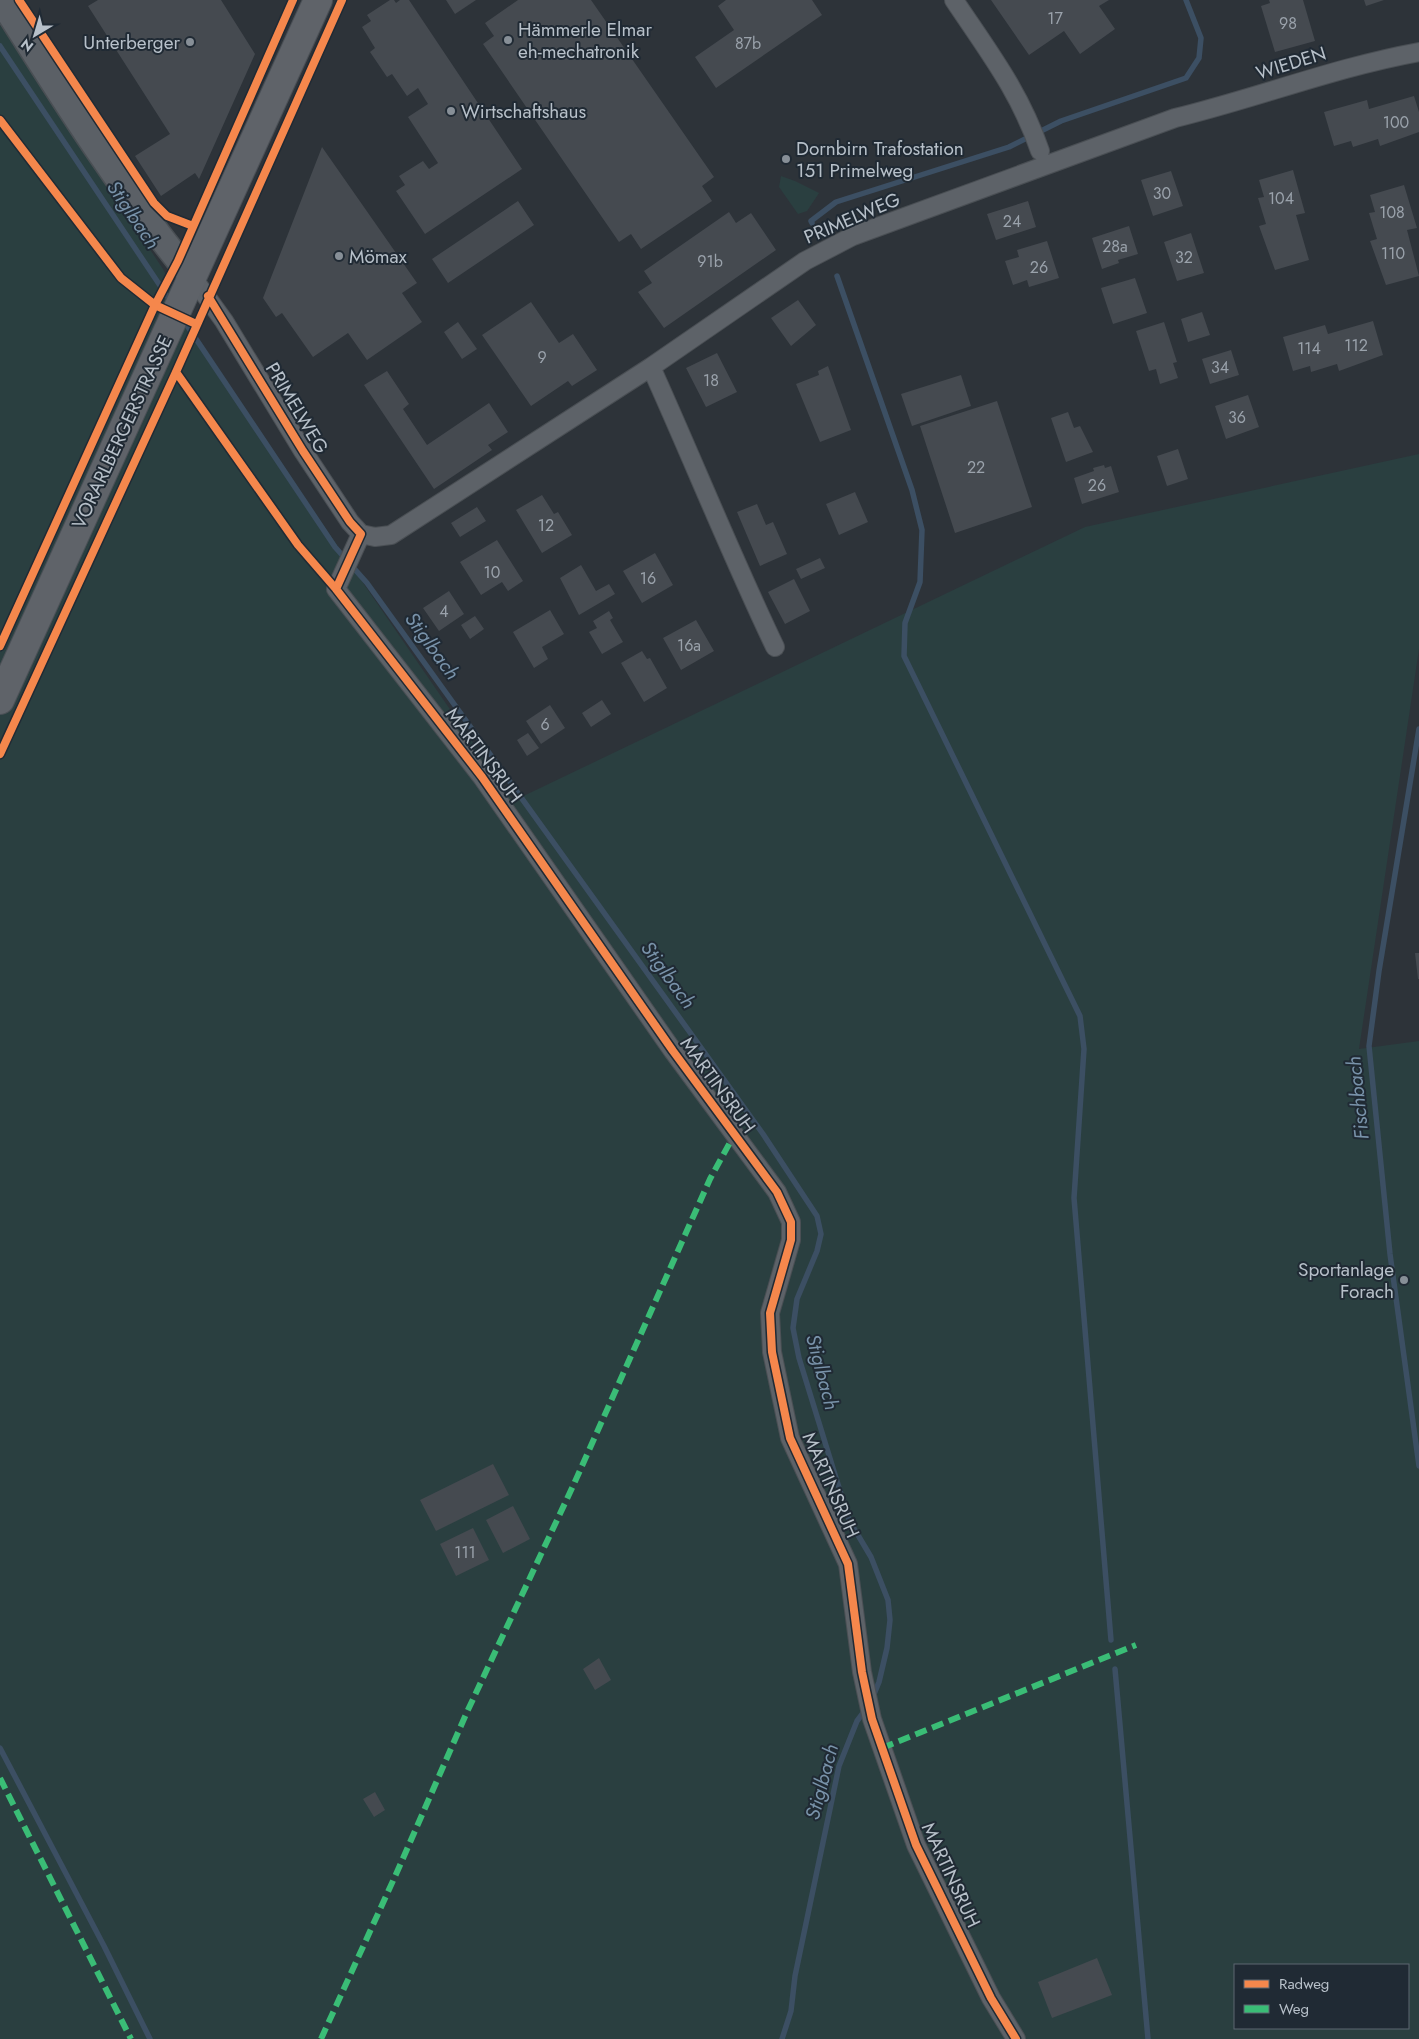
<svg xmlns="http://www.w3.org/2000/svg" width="1419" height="2039" viewBox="0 0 1419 2039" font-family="Jost,sans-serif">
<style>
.green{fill:#2a3f40;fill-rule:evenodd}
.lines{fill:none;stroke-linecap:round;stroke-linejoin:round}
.stream{stroke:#3c4f63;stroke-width:5.5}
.building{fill:#454a50}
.street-casing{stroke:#4a4f54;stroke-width:20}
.secondary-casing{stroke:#4a4f54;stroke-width:28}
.primary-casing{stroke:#4b5056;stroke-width:30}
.street{stroke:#5d6268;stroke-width:18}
.secondary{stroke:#5b6066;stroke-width:25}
.primary{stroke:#5f6369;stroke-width:28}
.quiet{stroke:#3abd76;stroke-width:6;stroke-dasharray:12 6;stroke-linecap:butt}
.cycleway-casing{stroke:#202a34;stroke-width:11}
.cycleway{stroke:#f5874c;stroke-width:8}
.poi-dot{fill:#878f97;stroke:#202a34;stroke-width:2}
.labels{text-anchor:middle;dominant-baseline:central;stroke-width:4;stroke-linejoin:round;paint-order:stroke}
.number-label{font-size:16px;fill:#9aa2ab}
.poi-label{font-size:19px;fill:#b7c0c9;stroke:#202a34;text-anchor:start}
.street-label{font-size:19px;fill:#b7c0c9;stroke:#202a34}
.water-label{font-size:20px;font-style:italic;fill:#7993aa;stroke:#202a34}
</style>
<rect width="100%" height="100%" fill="#2d3339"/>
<!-- green -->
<path class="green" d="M0 25 163 269 205 353 513 801 1085 527 1419 454V649L1359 1049 1419 1041V2039H0ZM1235 1965H1408V2028H1235Z
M781 176 795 181 819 193 807 211 798 214 779 187Z"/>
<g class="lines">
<!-- stream -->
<path class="stream" d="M0 46 171 302
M812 223 811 221 836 202 1009 147 1061 121 1186 78 1199 58 1201 38 1186 0
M837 276 912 490 922 530 920 582 905 623 904 656 1080 1016 1084 1049 1074 1198 1111 1640
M182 318 335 547 367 583 763 1134 817 1216 821 1234 817 1251 797 1299 793 1328 799 1358 849 1520 871 1557 888 1600 890 1620 887 1648 879 1682 872 1699
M1419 729 1379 971 1369 1046 1390 1254 1419 1466
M1115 1669 1148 2039
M0 1748 104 1946 150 2039
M782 2039 791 2011 795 1976 839 1766 857 1721 866 1709"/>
</g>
<!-- building -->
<path class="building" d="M98 0H221L255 54 199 179 195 173 161 196 135 156 170 134 88 6Z
M390 0H394L396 3 400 0H409L522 169 425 234 396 191 405 185 399 176 423 161 429 169 438 163 408 117 428 104 418 88 407 96 392 74 387 77 370 52 375 48 362 27 371 21 367 15Z
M446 0H476L455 14Z
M518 0H591L714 177 702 186 712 201 641 249 631 234 619 242 483 44 494 36 485 23Z
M726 0H812L822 15 716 88 695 57 734 30 718 6Z
M991 0H1109L1099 6 1115 29 1080 54 1064 31 1029 55Z
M1269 0H1303L1315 41 1275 52 1261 6 1270 3Z
M1364 0H1384L1366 6Z
M1414 96 1419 112V132L1380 146 1378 139 1353 147 1351 141 1334 146 1324 112 1367 100 1369 109Z
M322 147 417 283 402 293 422 322 367 360 348 333 313 357 282 313 276 317 263 298Z
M1293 170 1305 213 1296 215 1309 260 1275 270 1259 226 1266 224 1258 198 1264 197 1259 180Z
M1171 171 1183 206 1153 216 1141 180Z
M1404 185 1417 228 1407 230 1419 276 1386 285 1370 241 1377 239 1369 213 1375 212 1370 195Z
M518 201 534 225 448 283 432 259Z
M1028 201 1036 227 996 240 987 214Z
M729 212 736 223 751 213 776 250 664 328 638 292 652 283 644 271Z
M1129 226 1138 254 1118 260 1119 263 1102 269 1092 238Z
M1191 233 1204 273 1177 281 1164 242Z
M1047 241 1059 278 1029 287 1027 280 1013 285 1005 261 1019 257 1017 250Z
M1135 278 1147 313 1113 324 1101 288Z
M798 300 816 325 791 346 771 318Z
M531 302 559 343 573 334 597 370 572 386 568 381 531 406 482 335Z
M1202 312 1210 335 1188 342 1181 319Z
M1373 321 1383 355 1339 371 1337 364 1311 372 1310 366 1293 371 1283 337 1325 325 1328 334Z
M458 322 477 349 462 359 444 332Z
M1164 322 1177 362 1173 363 1178 378 1160 384 1156 369 1149 371 1136 331Z
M1231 350 1239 375 1210 384 1202 359Z
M717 353 737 392 706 407 686 368Z
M828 366 851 430 820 442 796 384 819 375 818 371Z
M387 371 409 404 403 409 427 445 489 403 508 432 488 445 492 450 434 489 364 385Z
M961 375 971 406 912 426 901 394Z
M1248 395 1259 427 1226 439 1215 406Z
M997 401 1032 507 955 533 920 426Z
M1068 412 1074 428 1080 426 1093 452 1066 462 1051 418Z
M1178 449 1188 479 1167 486 1157 456Z
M1104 465 1105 468 1111 466 1119 492 1082 504 1074 478 1094 471 1093 468Z
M855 492 868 522 839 535 826 504Z
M542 495 554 514 558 512 572 535 542 553 516 510Z
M757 504 766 525 773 522 787 554 760 566 737 512Z
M477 507 486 521 460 537 451 523Z
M497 540 523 581 508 591 502 582 481 595 460 562Z
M655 553 673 585 642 603 623 571Z
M820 558 825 568 801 579 796 569Z
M581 565 596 591 609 584 615 594 579 615 560 578Z
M794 579 810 611 785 624 768 592Z
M449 591 464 614 439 631 423 608Z
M550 610 564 634 542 647 548 659 534 668 513 632Z
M609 611 613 618 610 620 623 642 602 654 589 632 597 628 593 621Z
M475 616 484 629 470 639 461 625Z
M696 620 714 651 681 670 663 638Z
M642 651 647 659 650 658 667 688 644 702 621 663Z
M602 700 611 714 591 727 582 713Z
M550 705 565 728 541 744 526 721Z
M528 733 539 748 527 756 517 740Z
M1415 953H1419V979H1418Z
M493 1464 509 1495 436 1531 420 1500Z
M513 1506 530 1539 503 1553 486 1520Z
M473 1528 489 1560 456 1576 440 1544Z
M599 1658 611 1680 595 1690 583 1669Z
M375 1792 385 1810 374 1817 363 1799Z
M1097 1958 1112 1995 1052 2018 1038 1982Z"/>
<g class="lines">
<!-- street casing -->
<g class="street-casing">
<path id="street" d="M954 0C988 51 1020 92 1040 151
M193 278 224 321 303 451 350 522 361 534 375 537 391 535 651 367 805 261 853 236 1175 118C1257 98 1336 67 1419 52
M651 367C693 460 731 555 775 647
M361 534 336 589 482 777 673 1051 777 1192 791 1222V1240L770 1313 772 1352 790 1438 848 1564 862 1672 872 1719 916 1845 991 1998 1016 2039"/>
</g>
<!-- secondary casing -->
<g class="secondary-casing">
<path id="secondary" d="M1 0C61 95 121 191 193 278"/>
</g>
<!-- primary casing -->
<g class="primary-casing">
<path id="primary" d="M0 700 318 0"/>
</g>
<!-- street -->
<use href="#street" class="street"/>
<!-- secondary -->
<use href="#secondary" class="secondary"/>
<!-- primary -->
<use href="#primary" class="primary"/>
<!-- quiet -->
<path class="quiet" d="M882 1748 1136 1645
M0 1778 131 2039
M321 2039 397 1872 467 1712 573 1486 710 1179 734 1135"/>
<!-- cycleway casing -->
<g class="cycleway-casing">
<path id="cycleway" d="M19 0 154 203 167 216 193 226
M0 120 121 278 155 305 196 324
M208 296 303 451 350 522 361 534 336 589 482 777 673 1051 777 1192 791 1222V1240L770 1313 772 1352 790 1438 848 1564 862 1672 872 1719 916 1845 991 1998 1016 2039
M176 372 298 545 336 589
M0 646 155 305 178 261 293 0
M0 754 176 372 342 0"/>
</g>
<!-- cycleway -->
<use href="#cycleway" class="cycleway"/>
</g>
<!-- markers -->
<g class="poi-dot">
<circle cx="508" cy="40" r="5"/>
<circle cx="190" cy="42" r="5"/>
<circle cx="451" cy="111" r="5"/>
<circle cx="786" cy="159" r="5"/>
<circle cx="339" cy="256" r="5"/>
<circle cx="1404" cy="1280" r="5"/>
</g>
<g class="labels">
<!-- number labels -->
<g class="number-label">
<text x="1055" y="18">17</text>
<text x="1288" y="23">98</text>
<text x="748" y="43">87b</text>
<text x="1396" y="122">100</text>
<text x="1162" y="193">30</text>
<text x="1281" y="198">104</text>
<text x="1392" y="212">108</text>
<text x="1012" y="221">24</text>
<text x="1115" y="246">28a</text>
<text x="1393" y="253">110</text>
<text x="1184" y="257">32</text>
<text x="710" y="261">91b</text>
<text x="1039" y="267">26</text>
<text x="1356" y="345">112</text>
<text x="1309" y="348">114</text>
<text x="542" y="357">9</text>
<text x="1220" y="367">34</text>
<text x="711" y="380">18</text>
<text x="1237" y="417">36</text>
<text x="976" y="467">22</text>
<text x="1097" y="485">26</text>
<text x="546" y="525">12</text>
<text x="492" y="572">10</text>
<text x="648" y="578">16</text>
<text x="444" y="611">4</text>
<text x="689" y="645">16a</text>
<text x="545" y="724">6</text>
<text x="465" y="1552">111</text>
</g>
<!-- poi labels -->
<g class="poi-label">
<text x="518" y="29">Hämmerle Elmar<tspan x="518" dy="22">eh-mechatronik</tspan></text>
<text x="180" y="42" text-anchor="end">Unterberger</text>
<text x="461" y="111">Wirtschaftshaus</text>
<text x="796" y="148">Dornbirn Trafostation<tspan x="796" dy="22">151 Primelweg</tspan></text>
<text x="349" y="256">Mömax</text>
<text x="1394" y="1269" text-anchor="end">Sportanlage<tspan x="1394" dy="22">Forach</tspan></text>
</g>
<!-- street labels -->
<g class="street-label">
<text transform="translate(1291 63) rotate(-17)">WIEDEN</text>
<text transform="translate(852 218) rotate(-23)">PRIMELWEG</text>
<text transform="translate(297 408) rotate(59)">PRIMELWEG</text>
<text transform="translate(122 432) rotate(-65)">VORARLBERGERSTRASSE</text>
<text transform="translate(484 755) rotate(53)">MARTINSRUH</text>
<text transform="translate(718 1085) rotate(54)">MARTINSRUH</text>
<text transform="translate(831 1485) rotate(66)">MARTINSRUH</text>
<text transform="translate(951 1875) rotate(65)">MARTINSRUH</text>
</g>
<!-- water labels -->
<g class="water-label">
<text transform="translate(133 215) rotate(56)">Stiglbach</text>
<text transform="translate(432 646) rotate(54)">Stiglbach</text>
<text transform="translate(668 975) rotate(54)">Stiglbach</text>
<text transform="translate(1358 1098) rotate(-96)">Fischbach</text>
<text transform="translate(822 1372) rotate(75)">Stiglbach</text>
<text transform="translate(822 1782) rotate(-75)">Stiglbach</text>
</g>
</g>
<!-- legend -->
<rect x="1234" y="1964" width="175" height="65" fill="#202a34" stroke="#5c6670"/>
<rect x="1244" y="1980" width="25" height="8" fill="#f5874c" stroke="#5c6670"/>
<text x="1279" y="1989" font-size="15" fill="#b7c0c9">Radweg</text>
<rect x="1244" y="2005" width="25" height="8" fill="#3abd76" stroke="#5c6670"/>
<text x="1279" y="2014" font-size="15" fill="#b7c0c9">Weg</text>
<!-- north arrow -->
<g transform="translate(35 35) rotate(218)" stroke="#202a34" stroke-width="4" paint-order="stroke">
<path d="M0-4L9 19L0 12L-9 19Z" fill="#b7c0c9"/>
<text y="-8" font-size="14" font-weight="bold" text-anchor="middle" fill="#b7c0c9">N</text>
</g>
</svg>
